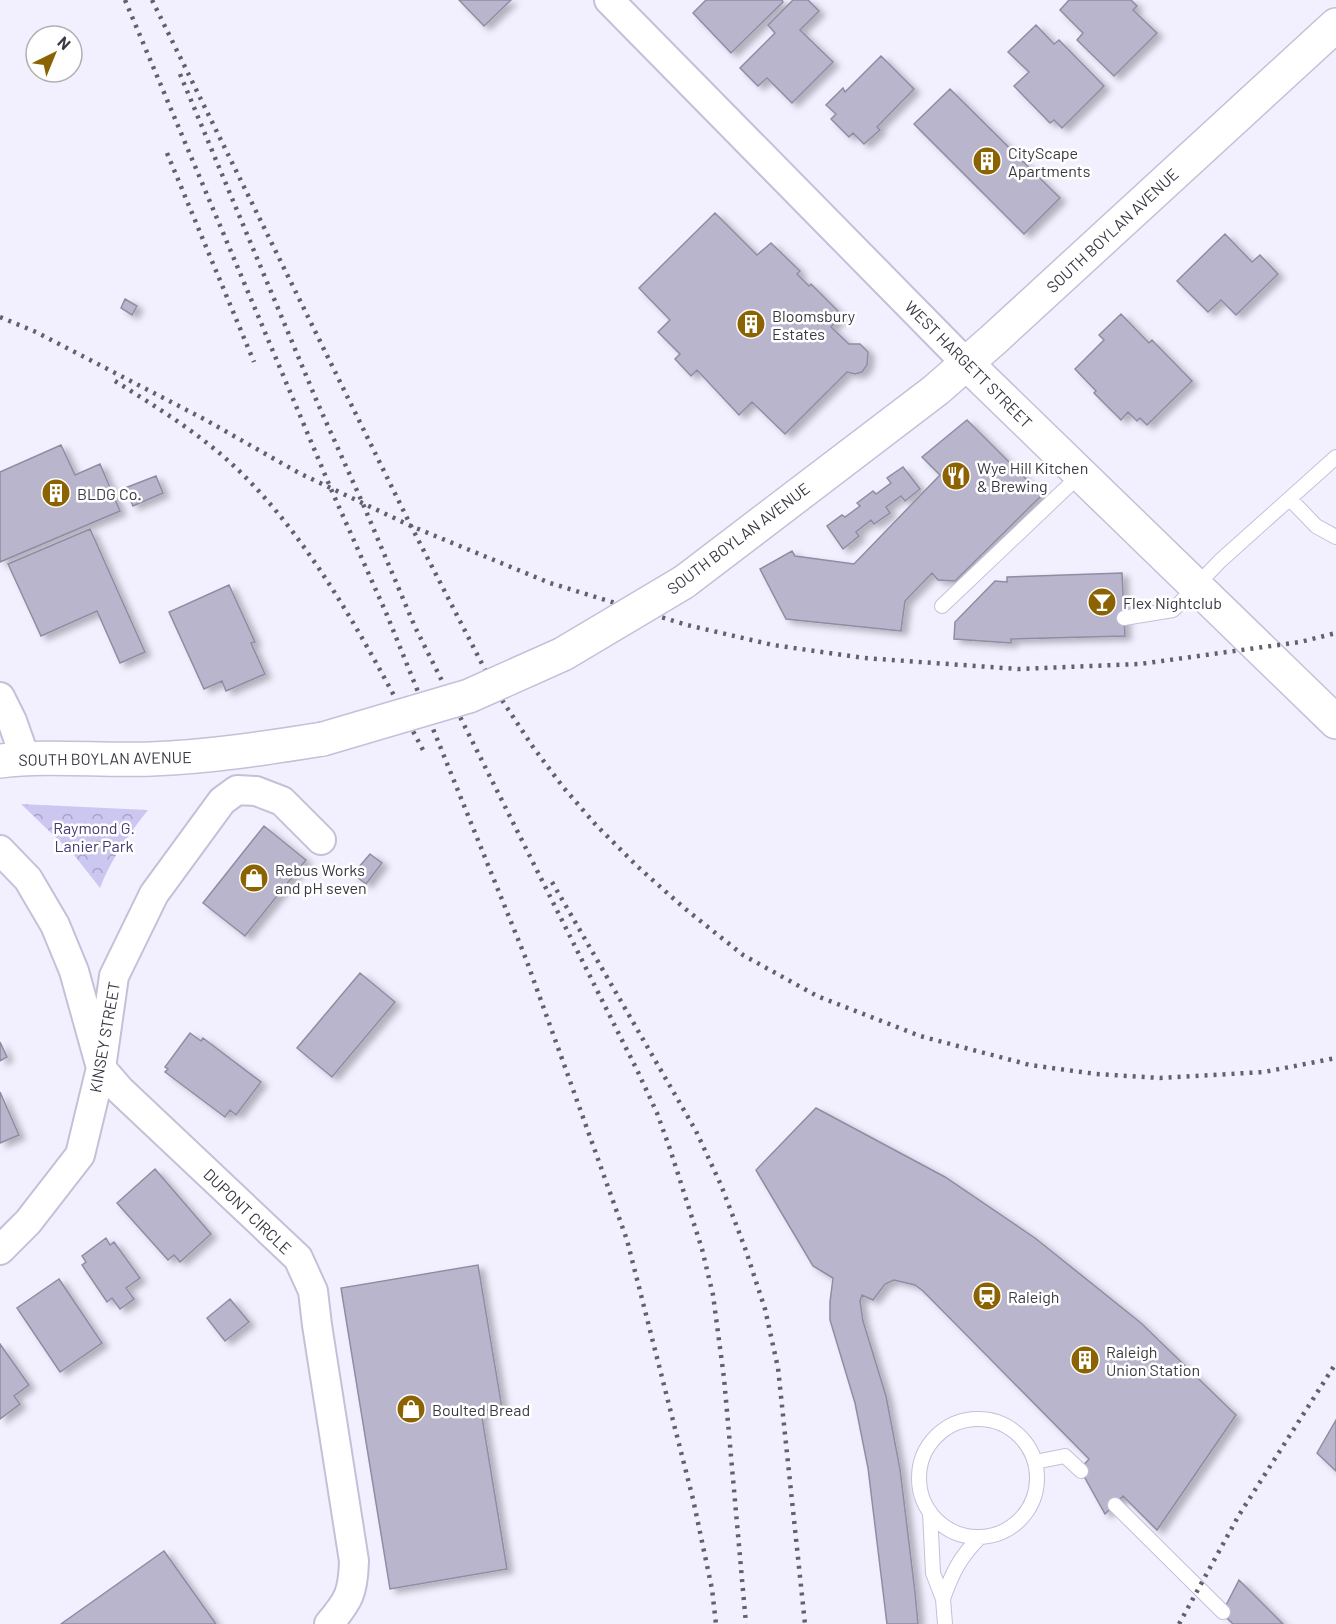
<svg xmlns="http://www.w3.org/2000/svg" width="1336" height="1624" viewBox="0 0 1336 1624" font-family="Barlow,sans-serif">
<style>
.forest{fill:url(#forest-crowns)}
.building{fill:#b8b5cc;stroke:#8f8da3;stroke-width:1.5;filter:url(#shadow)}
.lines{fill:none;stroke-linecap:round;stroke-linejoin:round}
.service-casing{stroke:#c3c0d8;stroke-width:16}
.minor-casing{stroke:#c3c0d8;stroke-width:32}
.tertiary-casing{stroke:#c3c0d8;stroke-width:36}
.service{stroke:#fff;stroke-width:14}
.minor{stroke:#fff;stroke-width:28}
.tertiary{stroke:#fff;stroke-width:33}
.rail{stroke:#62616b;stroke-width:4.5;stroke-dasharray:3 6;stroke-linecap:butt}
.tertiary-bridge-casing{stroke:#c3c0d8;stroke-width:36;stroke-linecap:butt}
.tertiary-bridge{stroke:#fff;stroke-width:33}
.labels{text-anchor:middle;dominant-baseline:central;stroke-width:5;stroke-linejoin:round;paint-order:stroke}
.poi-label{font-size:16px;fill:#3a3942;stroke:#fff;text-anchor:start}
.street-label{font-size:16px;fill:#3a3942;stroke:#fff}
.park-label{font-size:16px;fill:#463974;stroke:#fff}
</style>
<defs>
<pattern id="forest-crowns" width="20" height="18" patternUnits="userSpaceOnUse" patternTransform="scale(1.5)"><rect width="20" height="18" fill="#ccc7f0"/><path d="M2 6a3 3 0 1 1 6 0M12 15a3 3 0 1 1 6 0" fill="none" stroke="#a7a3c4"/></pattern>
<filter id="shadow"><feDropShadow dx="6" dy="4" stdDeviation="3" flood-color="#0004"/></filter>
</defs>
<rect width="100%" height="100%" fill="#f2f0ff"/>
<!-- forest -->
<path class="forest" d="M21 804 148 810C129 834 111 859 100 888L74 855Z"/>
<!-- building -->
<path class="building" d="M459 0H511L484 26Z
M706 0H782L783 2 731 53 693 13Z
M793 0H808L819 11 800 30 833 62 792 103 767 78 758 86 740 68 775 33 768 25Z
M1069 0H1131L1137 6 1133 10 1157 33 1114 76 1077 40 1083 33 1060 10Z
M1036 25 1054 44 1059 40 1104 86 1062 128 1054 120 1050 123 1014 86 1029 72 1008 52Z
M881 56 914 89 877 127 880 130 864 144 853 133 849 137 831 119 836 114 826 105 843 88 845 92Z
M950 89 1060 198 1024 234 914 124Z
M715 213 757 255 771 243 800 271 797 274 809 286 811 284 842 315 831 327 849 344H860L868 352 867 365 862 372 855 374 847 372 785 434 752 402 739 415 697 370 691 376 675 359 680 354 658 332 670 320 639 288Z
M1225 234 1252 262 1260 255 1278 274 1236 315 1221 300 1208 312 1177 281Z
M125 299 137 306 132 315 121 308Z
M1121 314 1149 343 1152 340 1192 381 1147 425 1140 418 1137 421 1128 412 1121 420 1094 393 1096 391 1075 369 1104 340 1099 335Z
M967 420 1042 495 955 581 938 580 932 573 905 601 901 631 786 619 760 569 792 551 795 556 854 564 940 475 922 457Z
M61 445 75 475 100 464 120 511 0 562V472Z
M903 467 920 489 905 501 901 496 886 507 890 513 874 524 871 520 856 532 859 536 843 549 827 526 842 515 845 517 860 506 857 503 873 491 876 494 891 483 887 478Z
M156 476 163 493 133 506 125 488Z
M90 529 145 652 120 663 97 611 41 636 8 564Z
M1122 573 1125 636 1011 639V643L954 639 955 622 995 581 1007 582V577Z
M229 585 255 642 251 643 265 674 226 691 222 681 204 689 169 612Z
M264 826 306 860 245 936 203 903Z
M370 854 382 863 366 884 353 874Z
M360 973 395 1002 332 1077 297 1048Z
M190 1033 201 1041 203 1038 261 1082 236 1115 230 1110 225 1117 165 1072 168 1069 165 1067Z
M0 1042 7 1057 0 1061Z
M0 1092 19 1135 0 1143Z
M816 1108 945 1177 1035 1238 1141 1323 1236 1415 1157 1530 1123 1496 1105 1514 1080 1469 1089 1459 923 1291 915 1285 894 1280 885 1284 873 1300 862 1295 860 1301 863 1321 886 1396 900 1469 915 1592 918 1624H887L868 1468 855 1403 830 1320V1302L833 1278 813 1266 756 1170Z
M155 1169 211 1234 180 1262 174 1255 168 1260 117 1203Z
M106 1238 110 1245 114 1242 140 1278 126 1288 134 1299 120 1309 112 1298 107 1302 82 1265 86 1262 82 1256Z
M478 1265 502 1408 481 1411 507 1569 390 1589 341 1288Z
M59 1279 102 1343 60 1372 17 1308Z
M230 1299 249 1322 225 1341 207 1318Z
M0 1344 29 1385 14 1396 20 1404 0 1419Z
M1336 1420V1471L1317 1453Z
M164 1551 216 1624H61Z
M1239 1580 1283 1624H1233L1222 1613Z"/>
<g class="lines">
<!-- service casing -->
<g class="service-casing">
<path id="service" d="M1290 499 1316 526 1336 537
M942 606 1081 474
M1124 618 1173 610 1220 561 1336 457
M919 1478a59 59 0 1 1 118 0a59 59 0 1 1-118 0Z
M1035 1462 1065 1456 1081 1471
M1115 1505 1223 1612
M930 1512 933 1573 943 1599 945 1624
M943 1599C952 1573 960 1557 980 1537"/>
</g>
<!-- minor casing -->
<g class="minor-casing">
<path id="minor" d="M609 0 966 363
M0 697 12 721 25 758
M0 850 28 879 55 925 74 971 101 1068 120 1090 298 1258 313 1291 317 1325 354 1561C353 1593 349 1600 329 1624
M0 1250 28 1222 80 1155 101 1068 114 976 154 894 222 801 237 790 256 791 282 801 321 840"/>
</g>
<!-- tertiary casing -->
<g class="tertiary-casing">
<path id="tertiary" d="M966 363 1336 722
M684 582 936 390 993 340 1336 25
M0 761C50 755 100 761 151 759 209 757 266 748 323 739"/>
</g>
<!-- service -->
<use href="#service" class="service"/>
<!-- minor -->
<use href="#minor" class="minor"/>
<!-- tertiary -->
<use href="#tertiary" class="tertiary"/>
<!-- rail -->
<path class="rail" d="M125 0 331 489 387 615 526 959 561 1056 627 1240 693 1499 712 1589 716 1624
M152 0 411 526 496 691 533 747 563 787 596 825 638 867 683 907 743 955 817 996 920 1036 1030 1065 1096 1074 1160 1078 1264 1072 1336 1058
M180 74 318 404 363 504 415 627 638 1072 657 1113 670 1149 702 1249 713 1295 724 1378 746 1624
M167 153 254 362
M0 317 36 332 204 419 299 473 411 526 550 583 687 625 773 645 864 658 1018 669 1140 664 1300 642 1336 633
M115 381C155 406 200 434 234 466 314 541 372 654 423 750
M552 882 696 1131 721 1185 745 1248 765 1309 778 1368 805 1624
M1179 1624 1239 1515 1336 1363"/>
<!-- tertiary-bridge casing -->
<g class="tertiary-bridge-casing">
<path id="tertiary-bridge" d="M323 739 469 696 563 654 684 582"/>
</g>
<!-- tertiary-bridge -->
<use href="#tertiary-bridge" class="tertiary-bridge"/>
</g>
<!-- icons -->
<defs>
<g id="building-disc" transform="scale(1.5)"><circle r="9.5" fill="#8b6303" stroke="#fff"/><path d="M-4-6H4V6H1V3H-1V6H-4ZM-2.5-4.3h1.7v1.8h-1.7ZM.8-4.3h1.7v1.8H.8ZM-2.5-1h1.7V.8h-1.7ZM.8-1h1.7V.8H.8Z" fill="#fff"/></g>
<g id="restaurant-disc" transform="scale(1.5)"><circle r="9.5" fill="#8b6303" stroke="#fff"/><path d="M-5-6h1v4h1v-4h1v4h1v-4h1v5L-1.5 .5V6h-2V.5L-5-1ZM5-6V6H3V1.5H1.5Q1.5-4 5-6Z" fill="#fff"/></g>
<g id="bar-disc" transform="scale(1.5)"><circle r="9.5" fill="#8b6303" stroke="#fff"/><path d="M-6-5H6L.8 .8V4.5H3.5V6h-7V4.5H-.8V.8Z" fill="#fff"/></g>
<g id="shop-disc" transform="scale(1.5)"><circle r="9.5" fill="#8b6303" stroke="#fff"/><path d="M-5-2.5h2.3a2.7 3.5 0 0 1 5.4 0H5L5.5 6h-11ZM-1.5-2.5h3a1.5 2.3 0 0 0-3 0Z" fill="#fff"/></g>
<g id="station-disc" transform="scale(1.5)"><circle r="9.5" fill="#8b6303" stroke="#fff"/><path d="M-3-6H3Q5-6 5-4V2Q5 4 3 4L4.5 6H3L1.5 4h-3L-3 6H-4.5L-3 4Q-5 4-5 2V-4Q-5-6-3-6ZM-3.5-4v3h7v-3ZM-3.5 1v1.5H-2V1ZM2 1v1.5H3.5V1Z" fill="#fff"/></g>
</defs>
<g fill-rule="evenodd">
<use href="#building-disc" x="987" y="161"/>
<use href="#building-disc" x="751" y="324"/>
<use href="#restaurant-disc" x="956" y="476"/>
<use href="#building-disc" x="56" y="493"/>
<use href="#bar-disc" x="1102" y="602"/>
<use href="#shop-disc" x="254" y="878"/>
<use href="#station-disc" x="987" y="1296"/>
<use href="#building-disc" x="1085" y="1360"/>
<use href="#shop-disc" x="411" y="1409"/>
</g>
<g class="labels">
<!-- poi labels -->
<g class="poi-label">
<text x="1008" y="152">CityScape<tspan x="1008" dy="18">Apartments</tspan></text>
<text x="772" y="315">Bloomsbury<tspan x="772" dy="18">Estates</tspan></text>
<text x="977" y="467">Wye Hill Kitchen<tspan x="977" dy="18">&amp; Brewing</tspan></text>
<text x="77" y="493">BLDG Co.</text>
<text x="1123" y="602">Flex Nightclub</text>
<text x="275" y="869">Rebus Works<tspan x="275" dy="18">and pH seven</tspan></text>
<text x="1008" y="1296">Raleigh</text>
<text x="1106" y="1351">Raleigh<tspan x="1106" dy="18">Union Station</tspan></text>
<text x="432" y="1409">Boulted Bread</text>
</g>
<!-- street labels -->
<g class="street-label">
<text transform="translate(1112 230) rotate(-43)">SOUTH BOYLAN AVENUE</text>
<text transform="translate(969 364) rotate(45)">WEST HARGETT STREET</text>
<text transform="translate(738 538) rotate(-37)">SOUTH BOYLAN AVENUE</text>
<text transform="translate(105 758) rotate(-1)">SOUTH BOYLAN AVENUE</text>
<text transform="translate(104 1037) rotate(-80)">KINSEY STREET</text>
<text transform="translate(248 1211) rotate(44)">DUPONT CIRCLE</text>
</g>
<!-- park labels -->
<g class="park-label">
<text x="94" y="827">Raymond G.<tspan x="94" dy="18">Lanier Park</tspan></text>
</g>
</g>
<!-- north arrow -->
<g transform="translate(54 54) rotate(43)"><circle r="28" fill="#ffffff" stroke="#b0b0b3" stroke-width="1.5"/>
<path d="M0-4.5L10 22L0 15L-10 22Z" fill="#8b6303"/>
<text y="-9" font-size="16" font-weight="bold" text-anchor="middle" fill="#3a3942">N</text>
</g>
</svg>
